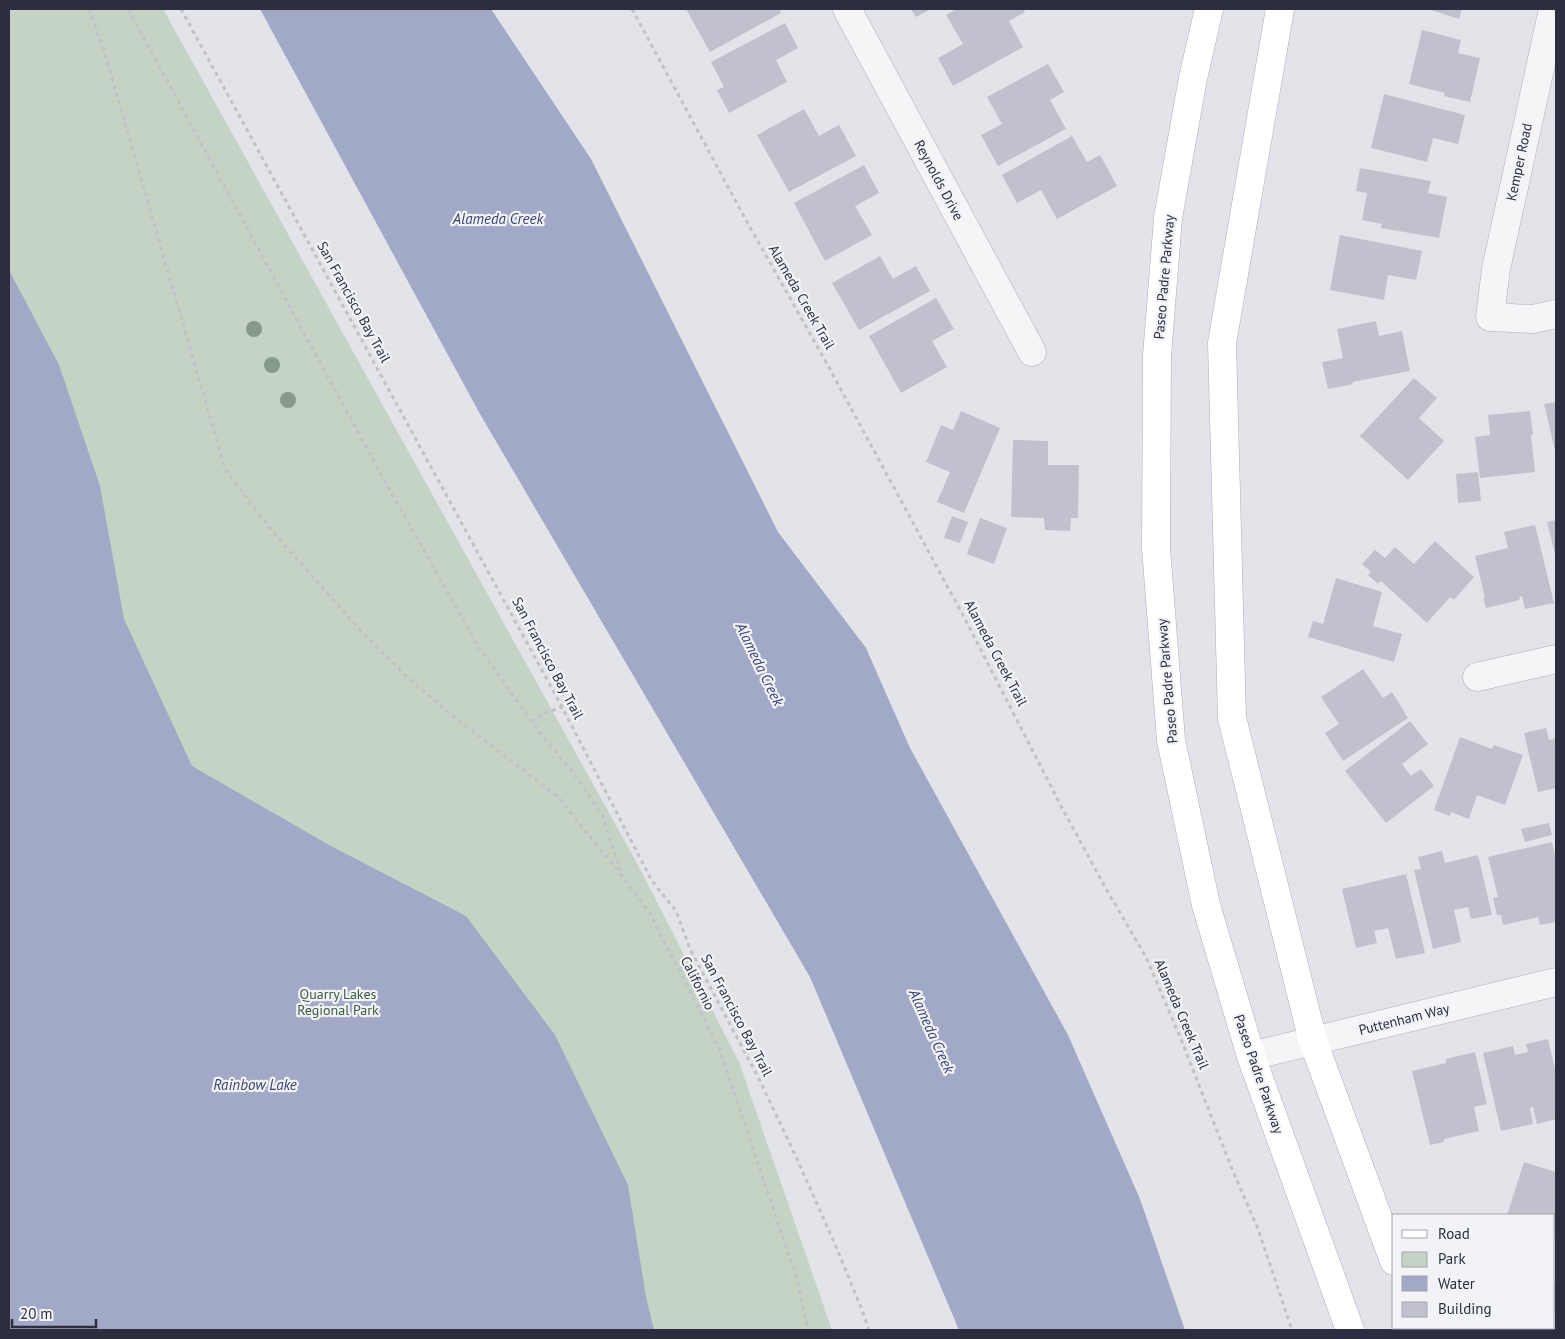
<svg xmlns="http://www.w3.org/2000/svg" width="1565" height="1339" viewBox="0 0 1565 1339" font-family="'PT Sans',sans-serif">
<style>
.green{fill:#c5d3c5}
.water{fill:#a1a9c6}
.building{fill:#c0c1cc}
.lines{fill:none;stroke-linecap:round;stroke-linejoin:round}
.street-casing{stroke:#acadb7;stroke-width:29}
.secondary-casing{stroke:#acadb7;stroke-width:29}
.path{stroke:#c1c1c8;stroke-width:3;stroke-dasharray:4 4;stroke-linecap:butt}
.street{stroke:#f5f5f8;stroke-width:28}
.secondary{stroke:#fff;stroke-width:28}
.tree{fill:#86998b}
.labels{text-anchor:middle;dominant-baseline:central;stroke-width:4.5;stroke-linejoin:round;paint-order:stroke}
.street-label{font-size:14px;fill:#2c2e40;stroke:#f2f3f7}
.park-label{font-size:14px;fill:#3a5b3e;stroke:#f2f3f7}
.water-label{font-size:15px;font-style:italic;fill:#394271;stroke:#f2f3f7}
</style>
<rect width="100%" height="100%" fill="#e3e4ea"/>
<!-- green -->
<path class="green" d="M9 9H163L638 865 739 1062 832 1330H9Z"/>
<!-- water -->
<path class="water" d="M260 9H491L591 159 778 532 866 648 910 748 1068 1035 1140 1199 1185 1330H959L810 977 480 414Z
M9 270 59 365 100 486 124 619 192 766 329 845 466 916 555 1035 628 1185 646 1297 654 1330H9Z"/>
<!-- building -->
<path class="building" d="M686 9H779L781 13 710 52Z
M911 9H931L916 17Z
M957 9H1023L1025 12 1009 21 1023 47 953 86 938 58 963 44 946 15Z
M1428 9H1462L1459 19Z
M785 23 798 48 776 60 787 82 729 113 717 90 724 87 711 62Z
M1422 30 1461 40 1458 53 1480 58 1470 102 1444 96 1445 93 1409 84Z
M1048 64 1064 92 1050 100 1066 129 998 166 981 135 1002 124 987 97Z
M1384 94 1465 115 1458 144 1433 138 1427 162 1371 148Z
M804 109 819 136 839 125 856 156 789 192 757 135Z
M1072 136 1087 162 1100 155 1117 186 1057 219 1041 190 1017 203 1002 175Z
M864 165 879 193 855 206 872 235 825 261 794 203Z
M1360 168 1431 181 1428 193 1447 197 1439 238 1381 228 1382 224 1362 220 1367 193 1356 191Z
M1340 235 1422 251 1416 280 1388 275 1384 300 1330 290Z
M880 256 893 279 916 266 930 291 859 330 832 283Z
M936 298 954 329 932 341 947 367 901 393 869 336Z
M1376 321 1379 336 1402 331 1410 371 1352 382 1353 384 1328 389 1322 362 1343 358 1337 329Z
M1414 378 1437 398 1419 418 1444 441 1408 480 1360 436Z
M1556 402V455L1544 404Z
M961 411 1000 428 964 513 937 502 950 472 926 462 941 425 953 430Z
M1530 411 1533 435H1531L1535 472 1480 478 1475 437 1490 435 1488 415Z
M1013 440 1048 441V465H1079L1078 518H1071L1070 531 1045 530 1044 518 1011 517Z
M1478 472 1481 501 1458 503 1456 474Z
M952 516 968 522 960 543 944 538Z
M980 518 1007 528 994 564 967 554Z
M1556 520V558L1547 522Z
M1535 525 1554 603 1525 609 1522 596 1519 597 1520 600 1486 608 1483 598H1485L1475 556 1508 548 1504 532Z
M1435 541 1474 577 1454 600 1450 597 1427 623 1381 581 1378 584 1368 575 1371 572 1362 564 1375 550 1385 558 1395 547 1414 564Z
M1336 578 1382 592 1373 626 1402 634 1394 662 1308 637 1313 621 1323 624Z
M1363 669 1383 698 1392 692 1408 718 1343 761 1325 733 1339 724 1321 697Z
M1410 721 1428 744 1402 764 1411 776 1421 769 1434 786 1386 823 1345 771Z
M1546 728 1549 740 1556 738V788L1538 792 1524 733Z
M1460 737 1492 749 1494 745 1523 755 1505 805 1477 795 1469 819 1451 812 1450 816 1434 810Z
M1549 823 1552 835 1525 842 1521 829Z
M1552 842 1556 860V922L1540 925 1538 917 1503 925 1501 915H1497L1493 898 1498 897 1488 857Z
M1442 851 1445 863 1478 855 1492 915 1471 919 1468 907 1454 910 1461 942 1433 949 1414 870 1421 869 1418 857Z
M1406 874 1425 953 1396 959 1388 928 1374 931 1377 943 1356 948 1342 889Z
M1548 1039 1556 1073V1119L1537 1124 1533 1107 1530 1108 1533 1124 1501 1131 1483 1053 1513 1046 1515 1055 1528 1052 1526 1044Z
M1475 1052 1487 1104 1474 1107 1479 1131 1444 1139V1142L1430 1145 1412 1071 1446 1063V1059Z
M1524 1162 1556 1172V1239H1554V1215H1507Z
M1556 1282V1312L1554 1313V1283Z"/>
<g class="lines">
<!-- street casing -->
<g class="street-casing">
<path id="street" d="M847 9 1032 352
M1553 9 1496 269 1490 317 1533 319 1556 314
M1477 677 1556 659
M1251 1056 1556 982"/>
</g>
<!-- secondary casing -->
<g class="secondary-casing">
<path id="secondary" d="M1209 9 1193 78 1168 218 1157 356 1156 548 1171 740 1206 905 1251 1056 1350 1330
M1280 9 1222 343 1232 718 1313 1041 1394 1261
M1418 1328 1419 1330"/>
</g>
<!-- path -->
<path class="path" d="M89 9 105 54 225 469 272 531 362 632 406 676 454 717 558 797 622 876 649 912 719 1048 797 1279 808 1330
M128 9 383 478 478 646 540 733 578 779 602 815 621 872
M181 9 562 707 652 881 676 911 690 949 760 1081 798 1161 837 1249 862 1310 869 1330
M632 9 747 222 826 362 965 619 1060 804 1105 887 1146 957 1180 1037 1232 1169 1258 1229 1292 1330
M531 722 545 713 562 707"/>
<!-- street -->
<use href="#street" class="street"/>
<!-- secondary -->
<use href="#secondary" class="secondary"/>
</g>
<!-- trees -->
<g class="tree">
<circle cx="254" cy="329" r="8"/>
<circle cx="272" cy="365" r="8"/>
<circle cx="288" cy="400" r="8"/>
</g>
<g class="labels">
<!-- street labels -->
<g class="street-label">
<text transform="translate(1519 162) rotate(-78)">Kemper Road</text>
<text transform="translate(939 180) rotate(62)">Reynolds Drive</text>
<text transform="translate(1164 277) rotate(-85)">Paseo Padre Parkway</text>
<text transform="translate(802 297) rotate(60)">Alameda Creek Trail</text>
<text transform="translate(354 302) rotate(61)">San Francisco Bay Trail</text>
<text transform="translate(996 653) rotate(62)">Alameda Creek Trail</text>
<text transform="translate(548 658) rotate(62)">San Francisco Bay Trail</text>
<text transform="translate(1167 681) rotate(-95)">Paseo Padre Parkway</text>
<text transform="translate(698 983) rotate(63)">Californio</text>
<text transform="translate(1182 1014) rotate(67)">Alameda Creek Trail</text>
<text transform="translate(737 1015) rotate(62)">San Francisco Bay Trail</text>
<text transform="translate(1404 1019) rotate(-14)">Puttenham Way</text>
<text transform="translate(1259 1074) rotate(71)">Paseo Padre Parkway</text>
</g>
<!-- park labels -->
<g class="park-label">
<text x="338" y="994">Quarry Lakes<tspan x="338" dy="16">Regional Park</tspan></text>
</g>
<!-- water labels -->
<g class="water-label">
<text x="498" y="218">Alameda Creek</text>
<text transform="translate(760 664) rotate(64)">Alameda Creek</text>
<text transform="translate(932 1031) rotate(66)">Alameda Creek</text>
<text x="255" y="1084">Rainbow Lake</text>
</g>
</g>
<!-- border -->
<rect width="1565" height="1339" fill="none" stroke="#2c2e40" stroke-width="20"/>
<!-- legend -->
<rect x="1392" y="1214" width="162" height="115" fill="#f2f3f7" stroke="#a3a4ae"/>
<rect x="1402" y="1230" width="25" height="8" fill="#ffffff" stroke="#a3a4ae"/>
<text x="1438" y="1239" font-size="15" fill="#2c2e40">Road</text>
<rect x="1402" y="1252" width="25" height="15" fill="#c5d3c5" stroke="#a3a4ae"/>
<text x="1438" y="1264" font-size="15" fill="#2c2e40">Park</text>
<rect x="1402" y="1276" width="25" height="15" fill="#a1a9c6" stroke="#a3a4ae"/>
<text x="1438" y="1289" font-size="15" fill="#2c2e40">Water</text>
<rect x="1402" y="1302" width="25" height="15" fill="#c0c1cc" stroke="#a3a4ae"/>
<text x="1438" y="1314" font-size="15" fill="#2c2e40">Building</text>
<!-- scale -->
<path d="M12 1319v8h84v-8" fill="none" stroke="#2c2e40" stroke-width="2.5"/>
<text x="20" y="1319" font-size="15" fill="#2c2e40" stroke="#f2f3f7" stroke-width="4" paint-order="stroke">20 m</text>
</svg>
